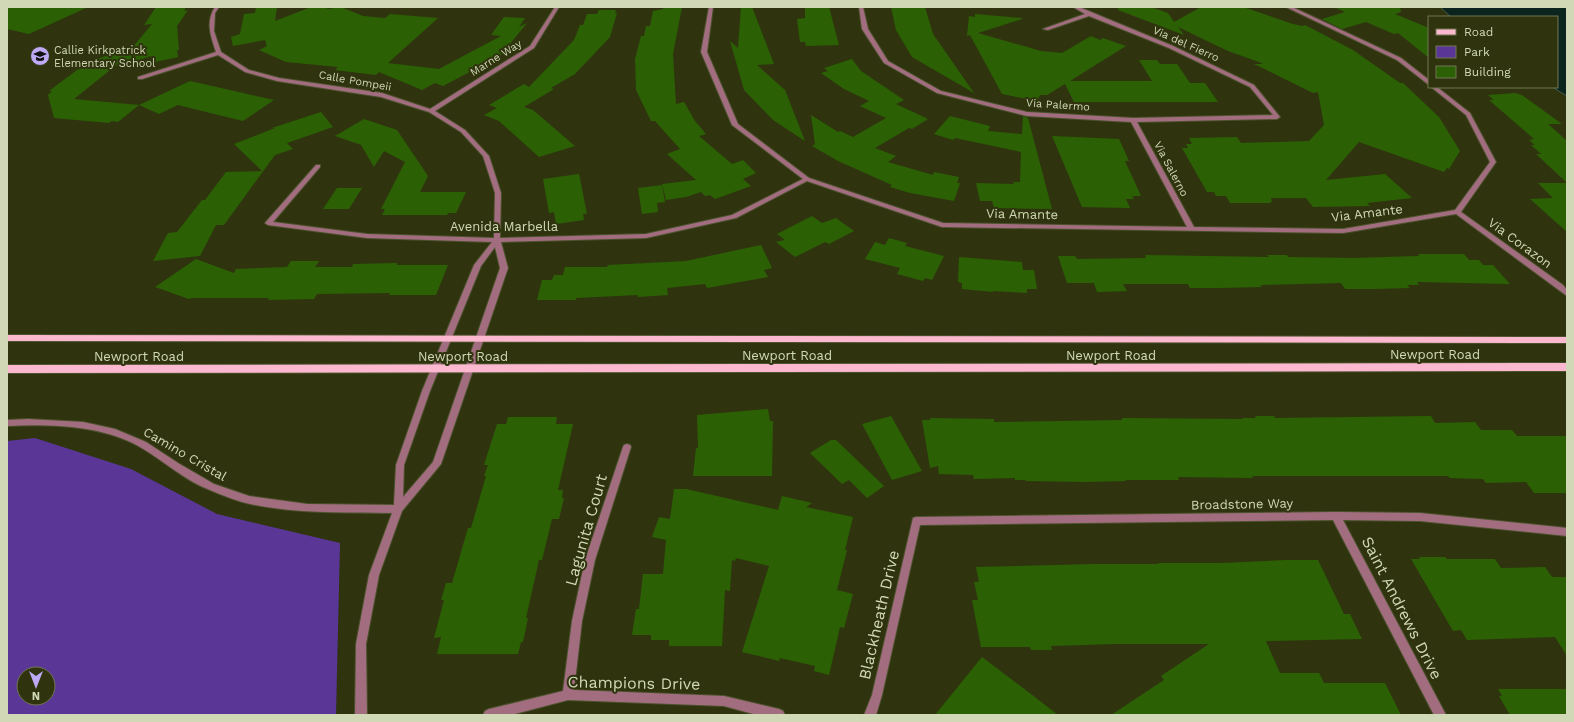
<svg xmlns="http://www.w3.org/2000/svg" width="1574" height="722" viewBox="0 0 1574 722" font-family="'Work Sans',sans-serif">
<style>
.green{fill:#5a3696;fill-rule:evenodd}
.water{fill:#0c241e;stroke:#475a4b}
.building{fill:#2b6104}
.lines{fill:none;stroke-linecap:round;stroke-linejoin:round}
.minor-casing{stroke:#4c522d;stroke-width:2}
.primary-casing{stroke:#4c522d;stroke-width:2}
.minor{fill:#a36d80;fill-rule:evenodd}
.primary{fill:#fbb8cf;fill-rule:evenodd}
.labels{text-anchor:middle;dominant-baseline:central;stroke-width:4;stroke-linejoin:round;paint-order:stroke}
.far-street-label{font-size:11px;fill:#d1d8b5;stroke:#2f340f}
.far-poi-label{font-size:11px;fill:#d1d8b5;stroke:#2f340f;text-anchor:start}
.street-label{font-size:13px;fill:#d1d8b5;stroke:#2f340f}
.near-street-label{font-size:16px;fill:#d1d8b5;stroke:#2f340f}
</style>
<rect width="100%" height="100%" fill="#2f340f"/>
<!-- green -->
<path class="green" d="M35 438 131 469 217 514 340 543 336 715H7V441ZM24 674H48V698H24Z"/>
<!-- water -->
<path class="water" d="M1440 7H1567V96L1552 87H1557V17H1451Z"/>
<!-- building -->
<path class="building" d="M7 7H88L29 34 7 29Z
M156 7H186L184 11 188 10 177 26 179 50H177L178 57 151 63V56L117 67 124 59 74 99 139 105 118 122 112 121 109 123 54 118 48 95 52 91H49L77 70 83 68 81 66 89 63 88 62 133 47 152 24 144 25Z
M256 7H277L275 21 311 7H324L328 9 341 7 363 16 385 18 390 14 438 18 388 63 439 69 501 36 491 35 504 17 525 18 519 27 527 23 500 56 443 86 435 83 422 90 379 72 376 75 335 70 338 67 286 62 259 50 267 46 265 40 233 46 231 37 240 34 244 14 255 13Z
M664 7H682L673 54 676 104 684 102 695 121 706 134 699 136 732 164 743 160 756 173 743 179 751 186 715 199 710 195 705 196 701 192 686 197 666 200 662 184 696 180 667 154 680 149 655 121H651L636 90 635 59 641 36H644L646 26H650L653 11 663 9Z
M741 7H752L774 64 757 65 785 90 805 141 773 120 744 90 730 41 738 48Z
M805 7H829L839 45 806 46 805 42H800L797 19 805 18Z
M891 7H925L933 34 974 93 912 57 896 30Z
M1119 7H1151L1168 13 1174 22 1201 7H1243L1293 24 1302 26 1305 25 1353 50 1400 83H1403L1439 117 1460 151 1449 169 1447 168 1444 172 1359 142 1326 180 1385 174 1412 198 1367 203 1370 206 1313 207 1306 198H1271L1272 202H1270L1271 203H1230L1226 196H1216L1214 192H1207L1182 148H1188L1186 144H1192L1189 138 1237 137 1241 143 1309 141 1324 125 1318 92 1313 93 1254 64H1263L1259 62 1228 51 1178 27 1184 35 1118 10Z
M1334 7H1400L1401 12 1395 14 1429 28V58L1398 33 1394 34 1366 22 1342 29 1322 19 1345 12Z
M599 10H616L615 13H617L610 37 575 74 551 88 554 89 524 107 533 110 575 146 539 157 499 121 484 115 497 108 489 105 524 84 529 87 574 40 580 25H583L587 14H597Z
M975 14 1022 18V19L978 33 1041 51 1062 53 1091 36 1100 40 1103 38 1126 46 1070 81H1152L1139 60H1157L1160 64H1177L1190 83H1205L1218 102H1074L1065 84 1047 95H1040L1037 101 1002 94 970 35 967 36 969 16 975 17Z
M852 59 861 71 904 100 896 104 928 119 912 129 909 128 875 148 896 156 888 162 933 175 934 172 959 177 957 183H960L954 201 910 193 890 187 892 185 838 161 812 146 815 144 811 115 838 132 840 131 853 137 886 118 860 106 869 101 844 89 821 73 828 71 824 68Z
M190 81 199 83 274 100 243 121 178 105 159 114 139 105Z
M1515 93 1522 95 1562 124H1548L1567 141V232L1530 199 1553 198 1538 183H1567L1536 154H1541L1531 145H1535L1529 140 1534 139 1489 100H1494L1488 95Z
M321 112 333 127 287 143 293 149 275 155 224 225H216L200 256 153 261 168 233 177 232 202 200H205L226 172 262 171 234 144 275 128H272Z
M950 116 990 126 988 131 1022 134 1023 116 1028 118 1052 209 994 208 992 201H980L976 183 1014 184 1013 182H1020L1021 152 955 138 953 140 934 134Z
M364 119 397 130 428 176 420 192H466L456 213H448L447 215H382L385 209H381L405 162 384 151 374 167 361 145 335 136Z
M1052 136 1119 139 1129 161H1125L1141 196H1132L1134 199H1126L1130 208 1082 207Z
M579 174 587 214H583L584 220 556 224 554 212 549 213 543 179Z
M662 185 665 202 657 203 658 212 642 214 638 188Z
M337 188H362L349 209H323Z
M812 216 822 223 836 218 854 231 829 244 825 242 795 257 776 242 785 240 777 234Z
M889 238 907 243 905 246 944 256 932 280 925 278 923 281 897 274 900 268 865 259 875 242 885 245Z
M761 245 772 268 764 270 768 277 707 288 705 284 667 288 668 295 638 297V295L576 298V300H537L542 280H552L554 275H563L565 267H607L608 265 686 261Z
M1418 254H1464L1469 260H1479L1483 265H1493L1510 284 1417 282 1419 285H1407L1410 288 1375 289H1345L1341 283 1260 285 1262 287 1218 288H1190L1188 284H1123L1127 291 1097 292 1094 283H1067L1058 256H1075L1077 259 1146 258 1145 255 1269 257 1267 255H1287L1288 257 1353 258 1419 256Z
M959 257 1022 262 1023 270H1034L1037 289H1027V293L993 291V292L962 289V283L958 282Z
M196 259 234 273 236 269 287 267 291 261H319L315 267H352L353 264 397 263V265H448L436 295H389L390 293 317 294 314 299 268 300 269 298H191L189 299 155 287Z
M768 409 770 421H773L772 476H693L696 448H698L697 415Z
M891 416 922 471 892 480 862 424Z
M1255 416H1274L1275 418 1431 416 1435 423 1475 422 1481 430H1512L1517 436H1567V493H1534L1526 482 1486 483 1483 479 1450 478 1448 476H1252L1253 478 1178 477 1179 480H1125L1126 481 1085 482 1026 481 1025 480H1015V478L974 479 973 475 939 474 938 466 930 468 922 420H930V418L994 419V422L1122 420V418L1242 419V418H1256Z
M508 417H557L556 424H573L558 490H563L562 498H564L559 519H552L542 560H539L526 618H528L523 642H521L518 654H437L441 637 434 638 444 600H441L446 583H452L468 528H471L486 476H484L488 465H484L497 424H506Z
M831 440H836L884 486 867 498 849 480 842 484 810 453Z
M674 489H686L778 510 782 496 812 503 806 507 853 517 845 550H847L837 590 853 594 844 628 840 627 829 675 814 671 815 666 780 658 779 661 742 652 769 566 736 558 735 561 732 560 730 591 725 590 722 646H669V640H651V635H632L636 609H639L643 574H663L666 540 652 537 659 517 670 519Z
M1419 557H1445L1447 559H1495L1501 568 1545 567 1552 577H1567V656L1555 637 1467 640 1461 630 1453 631 1411 559H1420Z
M1286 560H1318L1344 614H1350L1362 639 1266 641 1280 673H1319L1324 683H1385L1401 715H1111L1164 680 1161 676 1209 644H1114L1051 646 1052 650H1031L1030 647H981L972 600H978L974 582H979L976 567 1094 564H1159L1158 563H1222Z
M982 657 1031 694 1058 715H935Z
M1498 689H1567V715H1510L1499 696H1502Z"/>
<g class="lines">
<!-- minor casing -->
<g class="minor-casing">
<path id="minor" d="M215 7H219L215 13 214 31 221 52 249 70 279 78 382 93 430 109 530 46 555 7H559L534 48 435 111 465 130 489 156 501 193 500 238 646 234 732 215 803 179 732 125 701 52 709 7H713L707 52 738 124 809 178 943 223 1187 227 1131 122 1027 116 937 93 884 63 862 29 859 7H863L868 29 888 61 941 91 1027 112 1133 118 1273 115 1250 87 1169 48 1089 16 1048 30 1043 29 1085 14 1073 7H1079L1173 46 1254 85 1280 117 1277 119 1137 122 1194 227 1343 229 1455 210 1490 162 1466 115 1431 87H1437L1470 113 1496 162 1461 212 1563 285 1567 290V296L1456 214 1343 233 942 227 807 181 736 218 646 238 501 242 508 268 441 464 402 511 379 575 366 644 367 715H355L356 644 369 575 392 513C345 512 297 514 250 504 236 501 222 495 210 490 185 481 163 460 140 447 102 425 50 424 7 426V420L28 419 83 422 115 429 146 442 178 463 214 484 249 496 307 504 394 505 396 465 422 391 474 265 492 242 367 238 268 225 265 223 316 165H320V167L273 222 367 234 494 238 495 193 483 156 461 132 429 112 381 97 277 81 245 72 218 55 142 79H138V77L216 52C211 37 205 22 215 7ZM495 247 500 268 433 462 403 497 404 465 430 391 481 266Z
M1286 7H1292L1401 58 1429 80V85L1397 60Z
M627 444 630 445 631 447 595 560 582 621 574 690 724 696 779 709 783 711 785 715H757L724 706 568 700 511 715H483L485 711 489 709 563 691 572 621 585 560 623 447 624 445Z
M1336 512 1420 513 1567 528V536L1420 521 1343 520 1446 715H1434L1333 520 920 525 882 695 876 715H864L872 695 913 518 916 517Z"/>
</g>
<!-- primary casing -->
<g class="primary-casing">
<path id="primary" d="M7 335 1567 337V343L7 341Z
M1567 363V371L7 373V365Z"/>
</g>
<!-- minor -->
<use href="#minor" class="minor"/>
<!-- primary -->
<use href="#primary" class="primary"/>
</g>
<!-- icons -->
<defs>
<g id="school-disc" transform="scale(1)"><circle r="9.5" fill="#bea9f5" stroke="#2f340f"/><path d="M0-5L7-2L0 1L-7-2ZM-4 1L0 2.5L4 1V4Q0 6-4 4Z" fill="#111"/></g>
</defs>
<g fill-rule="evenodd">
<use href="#school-disc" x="40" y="56"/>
</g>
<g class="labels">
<!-- far-street labels -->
<g class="far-street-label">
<text transform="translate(1186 44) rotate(24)">Via del Fierro</text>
<text transform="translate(496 58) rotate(-32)">Marne Way</text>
<text transform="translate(355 81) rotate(10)">Calle Pompeii</text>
<text transform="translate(1058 105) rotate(4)">Via Palermo</text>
<text transform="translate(1171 169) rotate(62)">Via Salerno</text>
</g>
<!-- far-poi labels -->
<g class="far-poi-label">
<text x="54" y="50">Callie Kirkpatrick<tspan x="54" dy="13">Elementary School</tspan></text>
</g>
<!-- street labels -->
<g class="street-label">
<text transform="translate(1367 213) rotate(-7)">Via Amante</text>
<text transform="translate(1022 214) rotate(1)">Via Amante</text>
<text x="504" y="226">Avenida Marbella</text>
<text transform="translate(1520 243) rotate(36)">Via Corazon</text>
<text x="1435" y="354">Newport Road</text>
<text x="787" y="355">Newport Road</text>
<text x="1111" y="355">Newport Road</text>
<text x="139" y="356">Newport Road</text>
<text x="463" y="356">Newport Road</text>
<text transform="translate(185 454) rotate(30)">Camino Cristal</text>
<text transform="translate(1242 504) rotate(-1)">Broadstone Way</text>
</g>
<!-- near-street labels -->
<g class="near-street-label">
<text transform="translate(586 530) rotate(-74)">Lagunita Court</text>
<text transform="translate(1402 608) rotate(63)">Saint Andrews Drive</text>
<text transform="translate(879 615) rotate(-77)">Blackheath Drive</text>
<text transform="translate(634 683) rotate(1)">Champions Drive</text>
</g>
</g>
<!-- border -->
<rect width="1574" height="722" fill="none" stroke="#d1d8b5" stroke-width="16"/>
<!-- legend -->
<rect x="1428" y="16" width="130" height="72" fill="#2f340f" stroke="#707651"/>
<rect x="1436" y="29" width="20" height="6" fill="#fbb8cf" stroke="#707651"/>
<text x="1464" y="36" font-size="12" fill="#d1d8b5">Road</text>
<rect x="1436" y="46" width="20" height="12" fill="#5a3696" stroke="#707651"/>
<text x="1464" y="56" font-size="12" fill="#d1d8b5">Park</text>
<rect x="1436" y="66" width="20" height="12" fill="#2b6104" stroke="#707651"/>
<text x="1464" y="76" font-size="12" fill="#d1d8b5">Building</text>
<!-- north arrow -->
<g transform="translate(36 686) rotate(180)"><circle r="19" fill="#2f340f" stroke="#707651"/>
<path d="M0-3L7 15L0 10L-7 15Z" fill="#bea9f5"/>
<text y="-6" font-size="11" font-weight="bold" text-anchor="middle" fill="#d1d8b5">N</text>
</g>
</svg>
